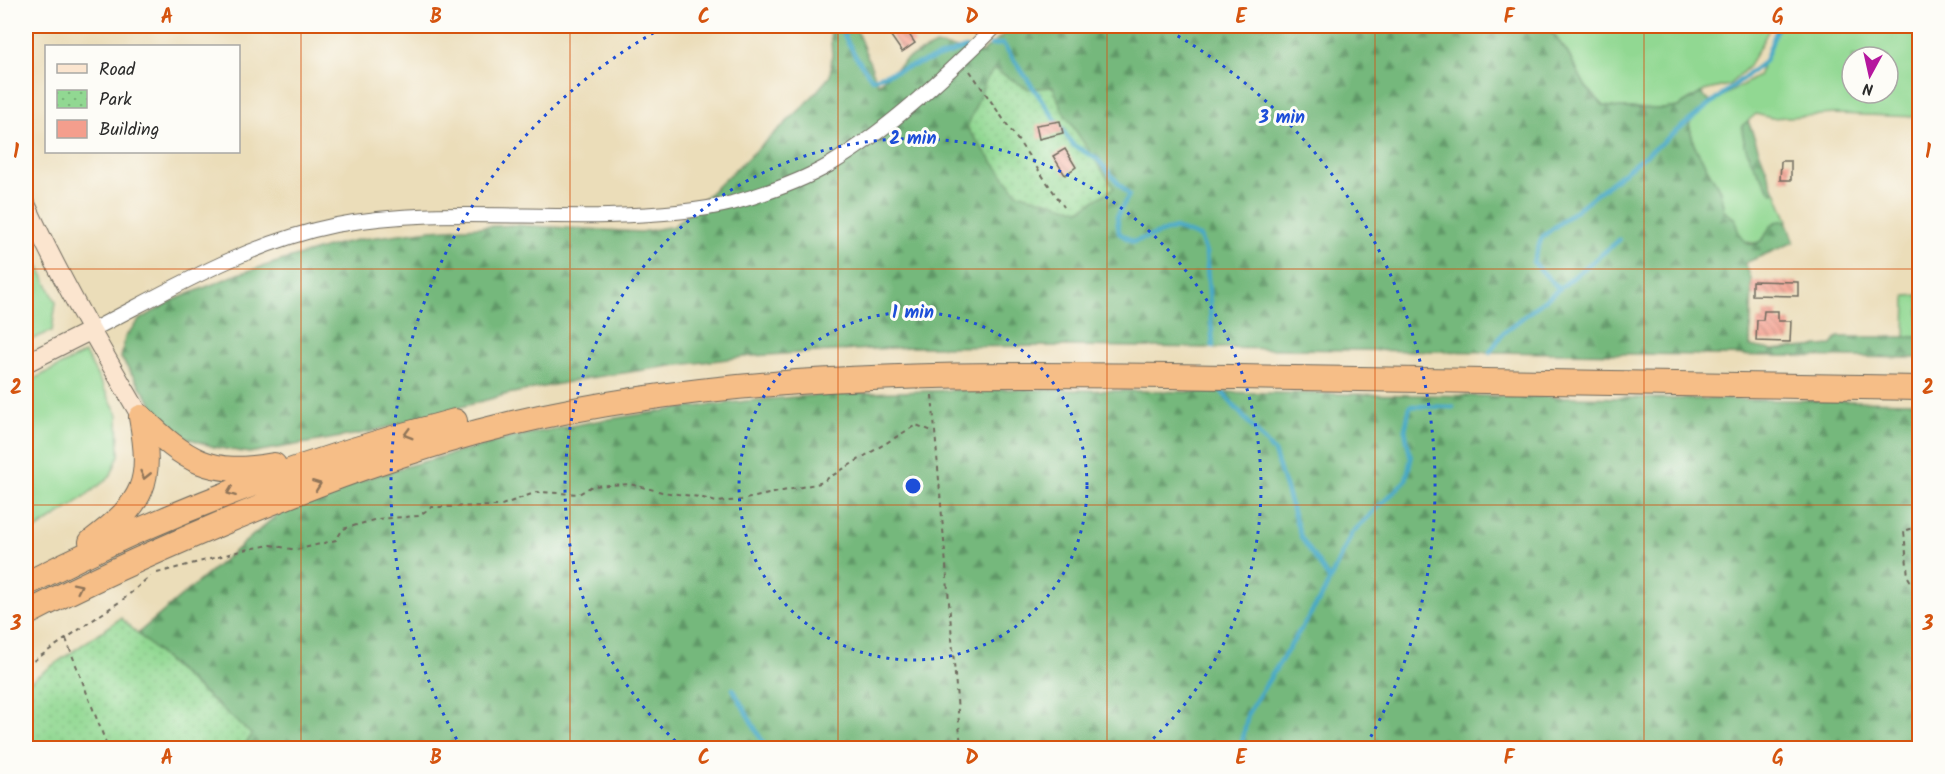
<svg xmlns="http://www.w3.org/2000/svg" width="1945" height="774" viewBox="0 0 1945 774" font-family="Kalam,sans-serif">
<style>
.grass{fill:#91d892;stroke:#5e825e;stroke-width:1.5;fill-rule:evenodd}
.forest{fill:url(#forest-firs);stroke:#507254;stroke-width:1.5;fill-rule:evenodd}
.park{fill:url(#park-dots);stroke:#5e825e;stroke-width:1.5}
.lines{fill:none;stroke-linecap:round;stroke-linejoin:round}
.stream{stroke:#47a9c7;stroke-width:4.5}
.building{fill:url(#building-back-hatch)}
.street-casing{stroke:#6e695d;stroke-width:16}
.secondary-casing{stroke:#6e695d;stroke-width:20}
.highway-casing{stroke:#6e695d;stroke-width:26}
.path{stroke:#6e695d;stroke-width:2;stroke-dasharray:4.5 4.5;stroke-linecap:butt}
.street{stroke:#fff;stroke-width:14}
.secondary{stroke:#fbe5cf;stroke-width:18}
.highway{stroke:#f6be87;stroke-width:24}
.oneway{stroke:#907459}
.grid{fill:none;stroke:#d5540f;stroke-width:1.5;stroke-opacity:0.55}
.ring{fill:none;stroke:#1d4ed8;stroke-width:3;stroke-dasharray:3 6}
.centre{fill:#1d4ed8;stroke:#fdfcf7;stroke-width:3}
.ring-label{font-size:18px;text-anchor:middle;font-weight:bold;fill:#1d4ed8;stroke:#fdfcf7;stroke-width:6;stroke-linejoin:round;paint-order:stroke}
.neatline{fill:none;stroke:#d5540f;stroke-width:2}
.grid-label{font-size:20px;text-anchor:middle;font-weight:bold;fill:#d5540f}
</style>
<defs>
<pattern id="forest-firs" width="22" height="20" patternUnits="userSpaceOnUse" patternTransform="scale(1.5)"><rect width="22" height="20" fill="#74b87c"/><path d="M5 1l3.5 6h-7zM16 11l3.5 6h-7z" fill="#5f9666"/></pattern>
<pattern id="park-dots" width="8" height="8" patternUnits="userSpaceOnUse" patternTransform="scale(1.5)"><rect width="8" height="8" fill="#91d892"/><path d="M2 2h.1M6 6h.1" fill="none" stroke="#7dba7e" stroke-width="1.8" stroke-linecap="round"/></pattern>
<pattern id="building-back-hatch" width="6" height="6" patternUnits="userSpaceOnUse" patternTransform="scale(1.5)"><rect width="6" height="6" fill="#f49e8d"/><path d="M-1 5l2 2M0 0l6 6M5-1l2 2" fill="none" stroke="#c68173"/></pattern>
</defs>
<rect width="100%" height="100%" fill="#fdfcf7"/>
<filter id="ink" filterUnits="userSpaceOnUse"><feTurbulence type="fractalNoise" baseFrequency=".0167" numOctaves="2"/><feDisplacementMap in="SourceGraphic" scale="12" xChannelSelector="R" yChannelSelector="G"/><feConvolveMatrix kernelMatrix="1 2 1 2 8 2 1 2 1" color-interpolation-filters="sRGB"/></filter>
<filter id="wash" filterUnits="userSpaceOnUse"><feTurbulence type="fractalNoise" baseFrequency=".008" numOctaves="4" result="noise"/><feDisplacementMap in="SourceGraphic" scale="24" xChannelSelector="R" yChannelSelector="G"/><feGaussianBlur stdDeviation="1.35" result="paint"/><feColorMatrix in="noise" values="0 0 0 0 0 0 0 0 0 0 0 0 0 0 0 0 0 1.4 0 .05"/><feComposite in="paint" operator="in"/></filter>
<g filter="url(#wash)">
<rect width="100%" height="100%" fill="#ebddb9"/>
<!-- grass -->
<path class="grass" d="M1547 26H1771L1749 66 1729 85 1704 91 1678 107 1664 109 1619 108 1604 106 1586 87 1567 52Z
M1778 26H1919V117L1836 114 1771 118 1756 114 1742 126 1773 193 1776 191 1788 221C1783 221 1778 221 1774 224 1767 228 1768 234 1763 239 1755 247 1743 242 1738 233 1736 229 1736 223 1735 219L1724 211 1720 191 1694 145 1689 124 1696 114 1711 103 1758 76ZM1852 57H1888V93H1852Z
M26 241 56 302 52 331 26 342Z
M1919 295V337H1905L1906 296Z
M85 353 118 415 119 455 110 477 72 506 26 536V383Z"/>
<!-- forest -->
<path class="forest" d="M827 26H855L878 84 908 58 936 45 981 53 1014 26H1547L1567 52 1586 87 1604 106 1619 108 1664 109 1678 107 1701 93 1711 103 1696 114 1689 124 1694 145 1720 191 1724 211 1735 219C1737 231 1745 254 1762 240 1768 235 1767 226 1776 222 1779 221 1783 221 1786 221L1794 242 1745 263 1752 281 1750 346 1771 350 1832 345 1838 337H1920L1919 358 1070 346 912 347 833 351 752 356 671 366 589 378 508 394 370 432 249 453 214 447 182 436 160 416 121 358 125 337 139 320 174 300 238 274 334 245 362 239 431 230 513 225 641 232 674 226 805 105 830 76 832 55 830 31ZM1053 87 1063 112 1113 187 1080 210 1028 89Z
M1748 121 1775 192 1772 193C1757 170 1743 154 1742 126Z
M992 389 1919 402V748H242L252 735 137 634 285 508 383 473 440 457 518 436 597 421 676 409 756 400 836 394Z"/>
<!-- park -->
<path class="park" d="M994 69 1028 89 1053 87 1063 112 1114 188 1080 210 1017 193 967 128 986 80Z
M121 618 169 663 252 735 242 748H26V684Z"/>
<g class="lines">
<!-- stream -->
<path class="stream" d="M839 26 856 57 872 79 966 48
M991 45 1003 44 1073 145 1097 159 1129 195 1117 216 1119 233 1133 242 1175 228 1200 237 1206 253 1213 347
M1559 289 1619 240
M1490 352 1503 333 1559 289 1533 262 1542 237 1765 61 1778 26
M1222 392 1274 452 1301 537 1329 579
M733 689 766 748
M1241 748 1248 713 1323 594 1352 533 1406 480 1411 459 1405 430 1410 406 1453 407"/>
</g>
<g id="blocks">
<!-- building -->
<path class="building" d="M884 26H913L906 30 915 43 902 52Z
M1060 121 1063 133 1039 139 1036 125Z
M1065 149 1076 167 1065 175 1053 156Z
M1781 161H1791V180H1780Z
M1752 281 1798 282V296L1752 295Z
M1764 311H1778V321H1791L1790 342 1756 341 1757 320H1763Z"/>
</g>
</g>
<g filter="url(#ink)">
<use href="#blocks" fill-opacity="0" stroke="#6e695d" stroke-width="1.5"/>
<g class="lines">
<!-- street casing -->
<g class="street-casing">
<path id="street" d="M90 331C170 290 247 243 336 225 426 208 517 218 608 216 645 215 697 212 732 203 764 194 800 182 829 165 890 129 946 75 996 26"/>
</g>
<!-- secondary casing -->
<g class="secondary-casing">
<path id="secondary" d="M26 204C60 278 100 347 141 417
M26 363 90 331"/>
</g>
<!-- highway casing -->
<g class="highway-casing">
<path id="highway" d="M141 417C186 461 210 477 274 465
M91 542C145 501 153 484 141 417
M26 584C163 514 306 459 455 421
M26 614C89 581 154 552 220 524 315 484 412 447 513 423 751 367 997 374 1239 377 1466 381 1693 384 1920 388"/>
</g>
<!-- path -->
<path class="path" d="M970 71 1064 207
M932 395 961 748
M1920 526 1904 531 1908 577 1920 597
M157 573 248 549 271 545 296 550 336 540 343 529 377 519 418 516 432 507 499 506 537 492 579 494 592 486 630 484 662 492 700 497 716 502 741 500 820 483 916 425 935 432
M66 639 108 748
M26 666 125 598 150 576
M1920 679 1917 688 1920 732"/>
<!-- street -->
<use href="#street" class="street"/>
<!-- secondary -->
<use href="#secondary" class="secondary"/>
<!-- highway -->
<use href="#highway" class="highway"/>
</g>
<!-- one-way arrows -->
<defs><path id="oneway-chevron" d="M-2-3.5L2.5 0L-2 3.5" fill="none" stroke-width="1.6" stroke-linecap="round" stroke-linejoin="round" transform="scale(1.5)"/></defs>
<g class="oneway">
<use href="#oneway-chevron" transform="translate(408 434) rotate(164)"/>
<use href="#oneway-chevron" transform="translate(145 475) rotate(103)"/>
<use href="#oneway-chevron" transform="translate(317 485) rotate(-21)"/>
<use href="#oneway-chevron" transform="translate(231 492) rotate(159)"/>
<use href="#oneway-chevron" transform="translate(78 587) rotate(-26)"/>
</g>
</g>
<!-- grid -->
<path class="grid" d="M301 26V748M570 26V748M838 26V748M1107 26V748M1375 26V748M1644 26V748M26 269H1920M26 505H1920"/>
<!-- distance rings -->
<g class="ring">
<circle cx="913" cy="486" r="174"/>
<path d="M682 747A348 348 0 1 1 1144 747"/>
<path d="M461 747A522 522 0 0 1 664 27M1162 27A522 522 0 0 1 1365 747"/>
</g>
<circle cx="913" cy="486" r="9" class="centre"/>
<g class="ring-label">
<text x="1282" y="123">3 min</text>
<text x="913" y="144">2 min</text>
<text x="913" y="318">1 min</text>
</g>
<!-- margin -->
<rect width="1945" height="774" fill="none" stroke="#fdfcf7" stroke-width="66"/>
<!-- legend -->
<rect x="45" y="45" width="195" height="108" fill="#fdfcf7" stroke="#a9a8a5" stroke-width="1.5"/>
<rect x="57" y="64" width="30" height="9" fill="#fbe5cf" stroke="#a9a8a5" stroke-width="1.5"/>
<text x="99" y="75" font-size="18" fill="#2b2b2b">Road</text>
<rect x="57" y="90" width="30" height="18" fill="url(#park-dots)" stroke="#a9a8a5" stroke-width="1.5"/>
<text x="99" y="105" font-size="18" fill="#2b2b2b">Park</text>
<rect x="57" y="120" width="30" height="18" fill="#f49e8d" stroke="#a9a8a5" stroke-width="1.5"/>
<text x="99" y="135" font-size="18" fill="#2b2b2b">Building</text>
<!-- north arrow -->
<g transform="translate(1870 75) rotate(188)"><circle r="28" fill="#fdfcf7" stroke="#a9a8a5" stroke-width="1.5"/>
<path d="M0-4.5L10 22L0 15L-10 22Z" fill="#b5179e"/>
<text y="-9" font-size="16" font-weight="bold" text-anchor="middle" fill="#2b2b2b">N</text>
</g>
<rect x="33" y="33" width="1879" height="708" class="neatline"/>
<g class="grid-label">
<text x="167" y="23">A</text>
<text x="436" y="23">B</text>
<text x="704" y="23">C</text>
<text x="972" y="23">D</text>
<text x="1241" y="23">E</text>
<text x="1509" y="23">F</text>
<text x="1778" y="23">G</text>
<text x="16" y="158">1</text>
<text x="1928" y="158">1</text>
<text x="16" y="394">2</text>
<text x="1928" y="394">2</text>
<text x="16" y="630">3</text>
<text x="1928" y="630">3</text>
<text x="167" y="764">A</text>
<text x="436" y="764">B</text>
<text x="704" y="764">C</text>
<text x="972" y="764">D</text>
<text x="1241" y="764">E</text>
<text x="1509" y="764">F</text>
<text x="1778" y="764">G</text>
</g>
</svg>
